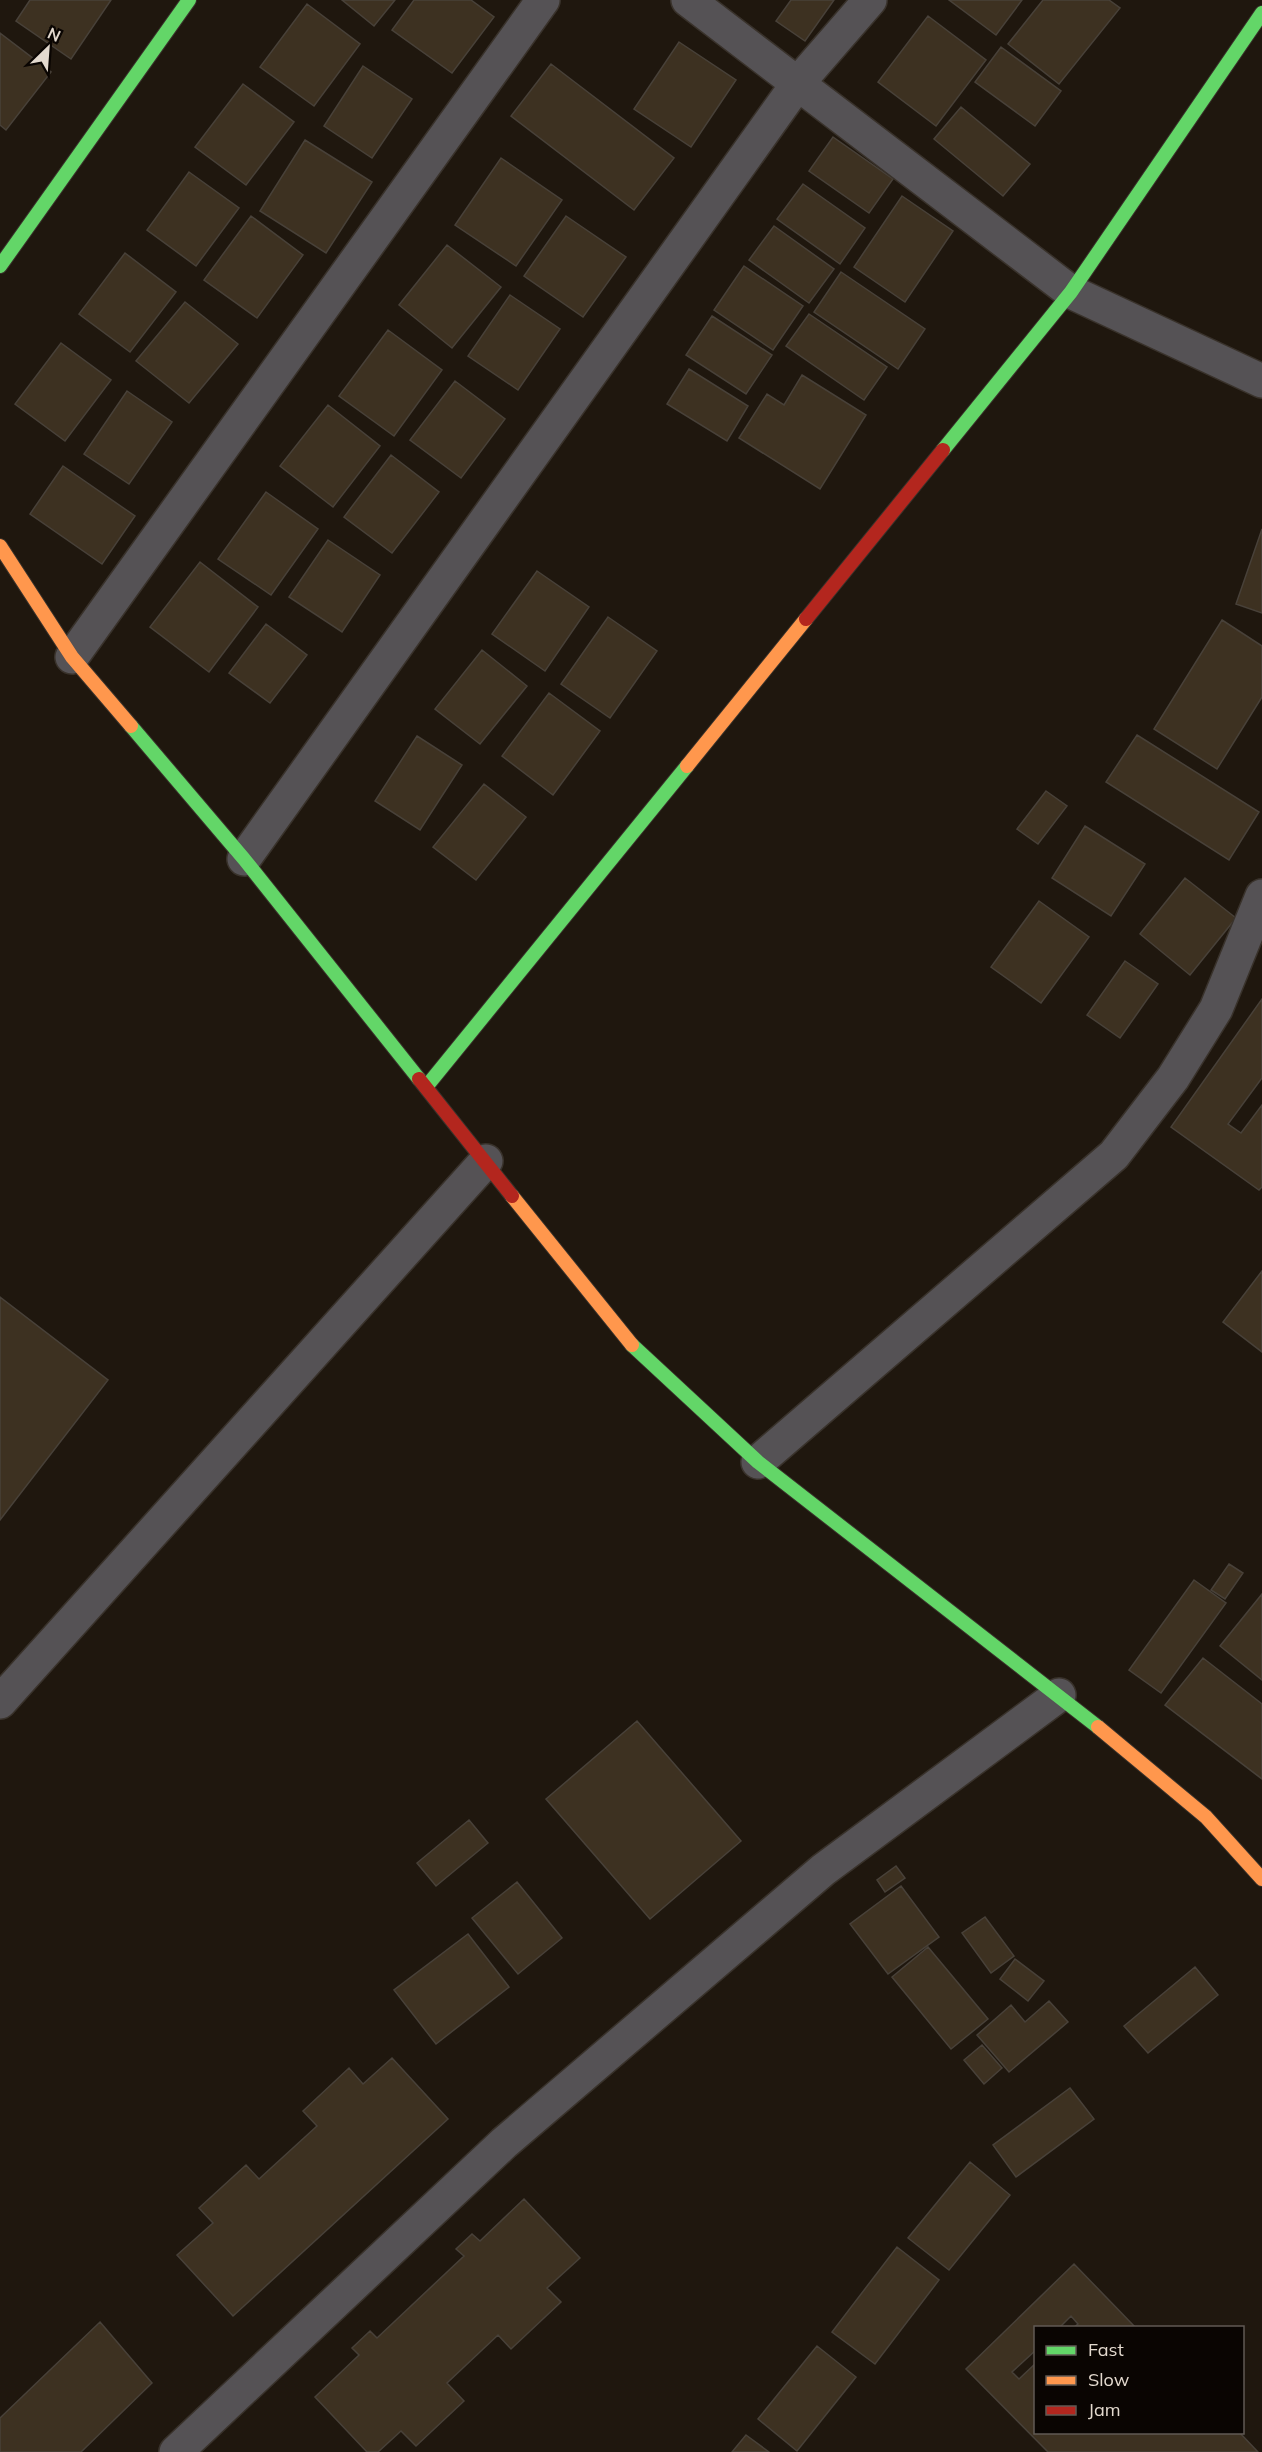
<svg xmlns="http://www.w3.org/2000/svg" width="1262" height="2452" viewBox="0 0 1262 2452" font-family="Mulish,sans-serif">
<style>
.building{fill:#3d3121;stroke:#484139;stroke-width:1.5}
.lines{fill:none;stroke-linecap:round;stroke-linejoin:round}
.street-casing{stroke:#39322b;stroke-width:36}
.fast-casing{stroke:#39322b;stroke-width:16}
.slow-casing{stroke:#39322b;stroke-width:16}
.jam-casing{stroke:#39322b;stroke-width:16}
.street{stroke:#555255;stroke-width:33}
.fast{stroke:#63d668;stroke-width:14}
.slow{stroke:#ff974d;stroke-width:14}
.jam{stroke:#b3261e;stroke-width:14}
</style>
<rect width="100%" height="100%" fill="#1f170e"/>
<!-- building -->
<path class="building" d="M30 0H111L71 59 16 21Z
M342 0H395L374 26Z
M414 0H471L494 17 452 73 392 30Z
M791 0H834L805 41 776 21Z
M949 0H1022L996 35Z
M1043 0H1109L1120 8 1059 84 1008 44Z
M307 4 360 44 314 106 260 67Z
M928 16 986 60 936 126 878 82Z
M0 33 51 72 6 130 0 125Z
M679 42 736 80 691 147 634 109Z
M1001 47 1061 91 1035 126 975 82Z
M551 64 674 158 634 210 511 116Z
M363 66 412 99 372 158 324 126Z
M243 84 294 122 246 185 195 147Z
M961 107 1030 164 1003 196 934 139Z
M833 137 893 179 869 213 809 171Z
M305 140 372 182 326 253 260 211Z
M501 158 562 200 516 266 455 225Z
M189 172 239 208 196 266 147 230Z
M803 184 865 228 840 264 777 219Z
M902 196 953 231 905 302 854 267Z
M251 216 303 255 257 318 204 280Z
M566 216 626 257 583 317 524 276Z
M774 226 834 269 809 303 749 260Z
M447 245 501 287 452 348 399 305Z
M125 253 176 292 130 352 79 314Z
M744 266 803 306 773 350 714 310Z
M841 272 925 329 898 369 814 312Z
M510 295 560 329 518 390 468 356Z
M185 302 238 344 189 403 136 361Z
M809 314 887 367 864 400 786 346Z
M712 316 772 355 746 394 686 355Z
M388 330 442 370 394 436 339 396Z
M61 343 111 380 65 441 15 404Z
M689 369 748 406 727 441 667 404Z
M802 375 866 415 820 489 739 438 767 394 784 405Z
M455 381 505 419 461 478 410 440Z
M127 391 172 422 129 484 84 454Z
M328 405 380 446 333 507 280 466Z
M391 455 439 492 392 553 344 517Z
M63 466 135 516 102 564 30 514Z
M266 492 318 529 271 595 218 559Z
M1262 529V613L1236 604Z
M328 540 380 575 342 632 289 597Z
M200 562 258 607 209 672 150 627Z
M537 571 589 607 545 671 492 634Z
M608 617 657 651 610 718 561 684Z
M1222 620 1262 646V697L1217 769 1154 729Z
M266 624 307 655 270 703 229 673Z
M482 650 527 686 480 744 435 709Z
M549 693 600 731 553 795 502 756Z
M1137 735 1259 812 1229 860 1106 782Z
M417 736 462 765 420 830 375 801Z
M484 784 526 817 476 880 433 847Z
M1046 791 1067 806 1038 844 1017 829Z
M1085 826 1145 864 1111 916 1052 878Z
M1185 878 1236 918 1190 975 1140 934Z
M1039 901 1089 937 1041 1003 991 967Z
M1125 961 1158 984 1120 1038 1087 1015Z
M1262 999V1078L1228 1124 1241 1133 1262 1105V1187L1259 1190 1171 1127Z
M1262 1271V1352L1223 1322Z
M0 1297 108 1380 0 1520Z
M1229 1564 1243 1573 1225 1599 1211 1590Z
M1194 1580 1226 1603 1161 1693 1129 1670Z
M1262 1594V1680L1220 1646Z
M1203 1658 1262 1704V1779L1165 1705Z
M637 1721 741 1841 650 1919 546 1799Z
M469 1820 488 1843 436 1886 417 1863Z
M896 1866 905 1878 885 1892 877 1880Z
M517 1882 562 1938 518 1974 472 1918Z
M901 1886 939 1937 888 1974 850 1924Z
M985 1917 1014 1956 991 1973 962 1933Z
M468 1934 509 1987 436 2044 394 1990Z
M928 1947 988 2019 951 2049 892 1977Z
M1015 1959 1044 1981 1028 2001 1000 1979Z
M1195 1967 1218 1995 1148 2053 1124 2026Z
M1049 2001 1068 2022 1009 2072 977 2035 1011 2005 1025 2022Z
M982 2045 1002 2068 984 2084 964 2060Z
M392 2058 448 2119 233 2316 177 2255 213 2223 199 2208 246 2165 259 2179 317 2126 303 2111 349 2068 363 2084Z
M1070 2088 1094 2119 1016 2177 993 2145Z
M970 2162 1010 2195 949 2270 908 2238Z
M524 2199 580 2258 547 2288 561 2302 511 2349 498 2335 447 2383 464 2401 416 2446 401 2431 378 2452H367L315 2397 359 2355 352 2348 370 2331 377 2338 464 2256 456 2249 472 2234 480 2241Z
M897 2247 939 2280 875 2364 832 2332Z
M1074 2264 1136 2328H1073L1078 2324 1071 2316 1059 2328H1036V2350L1012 2372 1019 2379 1036 2363V2432H1239L1258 2452H1048L966 2369Z
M100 2322 152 2383 81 2452H0V2418Z
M817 2346 856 2377 797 2451 758 2419Z
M746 2435 769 2452H732Z"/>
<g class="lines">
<!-- street casing -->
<g class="street-casing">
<path id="street" d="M688 0 1071 292 1262 381
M72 657 543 0
M244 859 798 83 870 0
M758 1462 1114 1155 1173 1078 1216 1009 1262 896
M0 1702 486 1161
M176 2452 504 2143 823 1870 1059 1695"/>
</g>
<!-- fast casing -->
<g class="fast-casing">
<path id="fast" d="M0 266 189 0
M943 450 1071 292 1262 13
M131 726 244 859 419 1079
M426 1087 687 766
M632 1345 758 1462 1098 1727"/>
</g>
<!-- slow casing -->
<g class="slow-casing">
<path id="slow" d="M0 546 72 657 131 726
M687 766 806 619
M512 1196 632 1345
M1098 1727 1206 1817 1262 1879"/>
</g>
<!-- jam casing -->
<g class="jam-casing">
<path id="jam" d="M806 619 943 450
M419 1079 512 1196"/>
</g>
<!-- street -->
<use href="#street" class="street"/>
<!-- fast -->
<use href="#fast" class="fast"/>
<!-- slow -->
<use href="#slow" class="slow"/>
<!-- jam -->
<use href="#jam" class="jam"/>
</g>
<!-- legend -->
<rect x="1034" y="2326" width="210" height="108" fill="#0a0502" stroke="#615a54" stroke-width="1.5"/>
<rect x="1046" y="2346" width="30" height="9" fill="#63d668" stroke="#615a54" stroke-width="1.5"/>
<text x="1088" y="2356" font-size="18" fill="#e3d9ce">Fast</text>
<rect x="1046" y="2376" width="30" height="9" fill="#ff974d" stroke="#615a54" stroke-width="1.5"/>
<text x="1088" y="2386" font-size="18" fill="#e3d9ce">Slow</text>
<rect x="1046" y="2406" width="30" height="9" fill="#b3261e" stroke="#615a54" stroke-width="1.5"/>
<text x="1088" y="2416" font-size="18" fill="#e3d9ce">Jam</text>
<!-- north arrow -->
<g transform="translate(48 48) rotate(25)" stroke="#0a0502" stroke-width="4.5" paint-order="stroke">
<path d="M0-4.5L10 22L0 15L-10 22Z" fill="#e3d9ce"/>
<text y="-9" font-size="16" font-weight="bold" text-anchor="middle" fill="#e3d9ce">N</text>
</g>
</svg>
